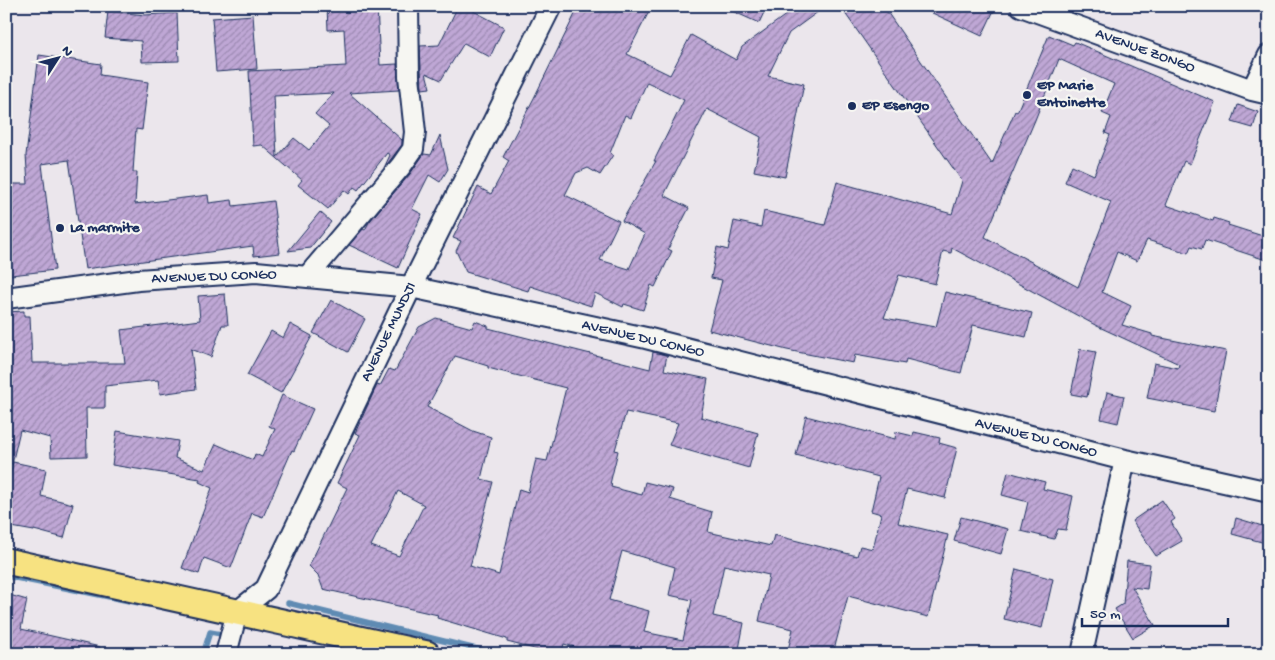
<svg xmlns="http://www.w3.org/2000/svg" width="1275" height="660" viewBox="0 0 1275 660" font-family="'Gochi Hand',sans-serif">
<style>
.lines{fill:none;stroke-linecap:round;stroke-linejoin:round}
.stream{stroke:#5f8bb3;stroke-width:5.5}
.building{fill:url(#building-hatch);stroke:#1b2f5e;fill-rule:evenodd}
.minor-casing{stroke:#1b2f5e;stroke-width:24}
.major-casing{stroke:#1b2f5e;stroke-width:29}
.minor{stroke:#f6f6f2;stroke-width:20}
.major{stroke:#f7e281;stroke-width:25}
.poi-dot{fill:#1b2f5e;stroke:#f6f6f2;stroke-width:2}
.labels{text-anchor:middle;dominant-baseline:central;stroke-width:4.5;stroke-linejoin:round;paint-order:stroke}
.street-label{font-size:15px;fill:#1b2f5e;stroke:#f6f6f2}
.poi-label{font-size:15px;font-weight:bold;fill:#1b2f5e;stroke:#f6f6f2;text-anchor:start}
</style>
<defs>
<pattern id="building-hatch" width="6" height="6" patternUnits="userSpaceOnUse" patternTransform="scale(1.25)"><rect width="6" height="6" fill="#bfa7d5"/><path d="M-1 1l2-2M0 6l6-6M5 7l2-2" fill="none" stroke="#9a88b0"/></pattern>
</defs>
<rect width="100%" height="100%" fill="#ebe6ec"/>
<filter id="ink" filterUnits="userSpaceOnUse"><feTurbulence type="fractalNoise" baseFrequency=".02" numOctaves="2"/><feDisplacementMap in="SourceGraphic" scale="10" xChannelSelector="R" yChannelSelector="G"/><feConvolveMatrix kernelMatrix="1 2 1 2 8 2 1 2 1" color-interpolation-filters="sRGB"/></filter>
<g filter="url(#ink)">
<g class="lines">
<!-- stream -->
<path class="stream" d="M6 576 149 605
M288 603 497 654
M203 654 210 632 227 635"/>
</g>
<!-- building -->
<path class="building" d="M327 6H377L380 65 397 64 399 90 349 93 402 140V145L384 168 390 155 387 153 358 190 354 187 349 194 344 190 328 209 298 185 302 180 262 145 253 146 249 71 346 66 344 29 328 30ZM334 93 315 114 329 126 309 150 294 138 277 157 274 96Z
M458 6H464L504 27 490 57 464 43 441 80 426 73 430 88 422 89 420 46 439 45Z
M579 6H652L627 54 670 75 691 35 736 60 742 47 798 6H826L789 33 768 76 804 84 785 177 754 171 761 137 707 109 664 195 689 208 668 249 672 251 655 287 651 285 643 310 624 304 623 307 595 293 591 306 530 286 528 291 466 272 456 251 461 241 453 238 478 187 491 194 509 161 503 157 534 98ZM647 82 684 100 654 161H656L622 221 645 234 629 269 600 260 619 221 565 195 576 173 588 168 600 175 613 155 610 153 625 115 631 118Z
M721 6H767L759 23Z
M840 6H883L992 164 1015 111 1017 112 1049 35 1073 45 1075 42 1215 102 1190 164 1184 161 1166 205 1213 221 1214 218 1229 223 1228 225 1269 238V261L1205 240 1202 249 1191 246 1188 253 1147 240 1137 261 1117 252 1102 292 1131 306 1122 325 1152 334V336L1226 351 1214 411 1147 398 1154 363 1178 368 1179 364 1097 326 952 248 951 253 943 251 935 284 899 275 884 318 936 327 945 292 1032 313 1026 337 973 325 961 373 906 359 905 364 855 355 853 363 787 350 709 330 722 280 711 278 717 247 728 250 734 221 761 227 764 211 825 225 837 182 952 214 962 181ZM1059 59 1114 84 1102 113 1111 117 1105 133 1110 135 1094 175 1072 165 1065 182 1111 202 1078 287 985 237 1035 120Z
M917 6H996L982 36Z
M108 11 145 15 177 13 179 61 142 62 141 41 105 38Z
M253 15 257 69 216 72 212 18Z
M39 55 101 64 100 75 148 82 142 130 136 129 133 172H137L135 204 208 195 209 203 232 200 233 206 273 201 280 253 254 256 253 246 85 269 69 160 42 164 55 270 11 275 6 238V184H28L26 155Z
M1238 105 1258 112 1253 128 1232 122Z
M440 135 448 169 440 182 429 175 412 209 422 214 398 268 349 245 363 229 365 230 369 222 410 174 424 154 431 155Z
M320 212 331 222 310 248 288 251Z
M225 294 228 325H222L211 357 191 349 196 389 160 394 158 380 105 386V408H86L87 456 51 457 50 438 20 430 12 464 6 463V312L24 311V316H30L32 363H125L121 330 200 320 198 296Z
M331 300 365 319 348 352 313 333Z
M436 318 472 328 475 321 488 326V328L650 369 653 352 667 355 664 370 708 379 701 417 758 433 749 468 669 445 678 423 626 412 615 450 618 451 610 484H612L611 487 642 495 645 482 673 489 670 499 712 512 708 532 771 546 774 535 857 556 860 546 873 549 881 514 871 511 879 477 796 455 806 416 895 439 896 432 913 436 914 432 940 438 939 443 957 448 945 498 907 489 898 523 948 535 928 617 848 596 833 654H787L793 629 759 621 769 575 724 565 713 616 744 623 738 654H600L564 644 561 654H554L507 642V639L437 618 438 615 323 589 318 575 309 566 347 488 337 483 360 435 355 433 377 385 380 386 389 369 395 371 419 327ZM455 356 488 366V368L566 388 547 461 536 459 528 492 519 489 499 575 470 566 493 482 481 479 491 437 473 431 427 407ZM398 491 424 505 399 556 371 546ZM622 551 675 567 669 595 692 600 683 640 644 632 649 611 609 600Z
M290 324 312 336 281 393 247 375 271 331 283 338Z
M1080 349 1096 352 1087 397 1071 394Z
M1107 392 1124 396 1118 423 1101 419Z
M282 395 313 409 294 451 292 450 263 517 252 513 231 568 204 558 199 574 182 568 212 488 199 482 200 479 112 465 117 431 178 441 175 458 204 470 216 444 253 460 255 454 262 457 275 429 269 426Z
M13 462 46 469 41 496 73 504 64 538 34 530V531L6 526V497Z
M1008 472 1045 482 1043 489 1073 496 1066 530 1058 529 1054 539 1021 531 1028 502 1002 495Z
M1162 500 1175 519 1171 522 1182 541 1156 556 1132 521Z
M961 517 1008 529 1001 554 954 541Z
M1236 518 1269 528V544L1232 534Z
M1127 561 1150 564 1147 589 1132 587 1155 625 1133 638 1115 609 1123 604Z
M1016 569 1053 579 1042 628 1004 619Z
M6 594 27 600 21 629 100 647V654H6Z"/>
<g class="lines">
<!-- minor casing -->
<g class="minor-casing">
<path id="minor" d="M1021 6 1252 90 1269 94
M1252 90 1269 55
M308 276 401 166 413 149 415 132 409 76 408 6
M6 298 138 280 256 272 411 287 646 338 1125 460 1269 492
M226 654 237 612 266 589 411 287 551 6
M1082 654 1125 460"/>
</g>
<!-- major casing -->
<g class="major-casing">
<path id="major" d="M6 561 427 654"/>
</g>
<!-- minor -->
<use href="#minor" class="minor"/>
<!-- major -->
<use href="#major" class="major"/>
</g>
</g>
<!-- markers -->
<g class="poi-dot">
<circle cx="1027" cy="95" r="5"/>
<circle cx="852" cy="106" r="5"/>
<circle cx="60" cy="228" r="5"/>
</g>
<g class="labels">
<!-- street labels -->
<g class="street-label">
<text transform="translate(1145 51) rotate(20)">AVENUE ZONGO</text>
<text transform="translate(214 277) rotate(-2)">AVENUE DU CONGO</text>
<text transform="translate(389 332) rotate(-64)">AVENUE MUNDJI</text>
<text transform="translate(643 339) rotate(13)">AVENUE DU CONGO</text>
<text transform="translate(1036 438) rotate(14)">AVENUE DU CONGO</text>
</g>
<!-- poi labels -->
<g class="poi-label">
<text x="1037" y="86">EP Marie<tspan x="1037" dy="17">Entoinette</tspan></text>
<text x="862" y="106">EP Esengo</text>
<text x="70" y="228">La marmite</text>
</g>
</g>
<!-- margin -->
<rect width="1275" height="660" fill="none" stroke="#f6f6f2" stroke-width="25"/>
<rect x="12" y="12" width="1250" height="635" fill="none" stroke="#1b2f5e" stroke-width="2" filter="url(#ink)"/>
<!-- north arrow -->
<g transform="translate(58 58) rotate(54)" stroke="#f6f6f2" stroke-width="4" paint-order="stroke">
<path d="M0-4L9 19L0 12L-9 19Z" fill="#1b2f5e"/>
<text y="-8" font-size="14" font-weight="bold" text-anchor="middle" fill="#1b2f5e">N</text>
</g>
<!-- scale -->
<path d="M1082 618v8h146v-8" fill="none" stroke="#1b2f5e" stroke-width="2.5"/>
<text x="1090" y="618" font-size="15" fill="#1b2f5e" stroke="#f6f6f2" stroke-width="4" paint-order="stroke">50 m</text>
</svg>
